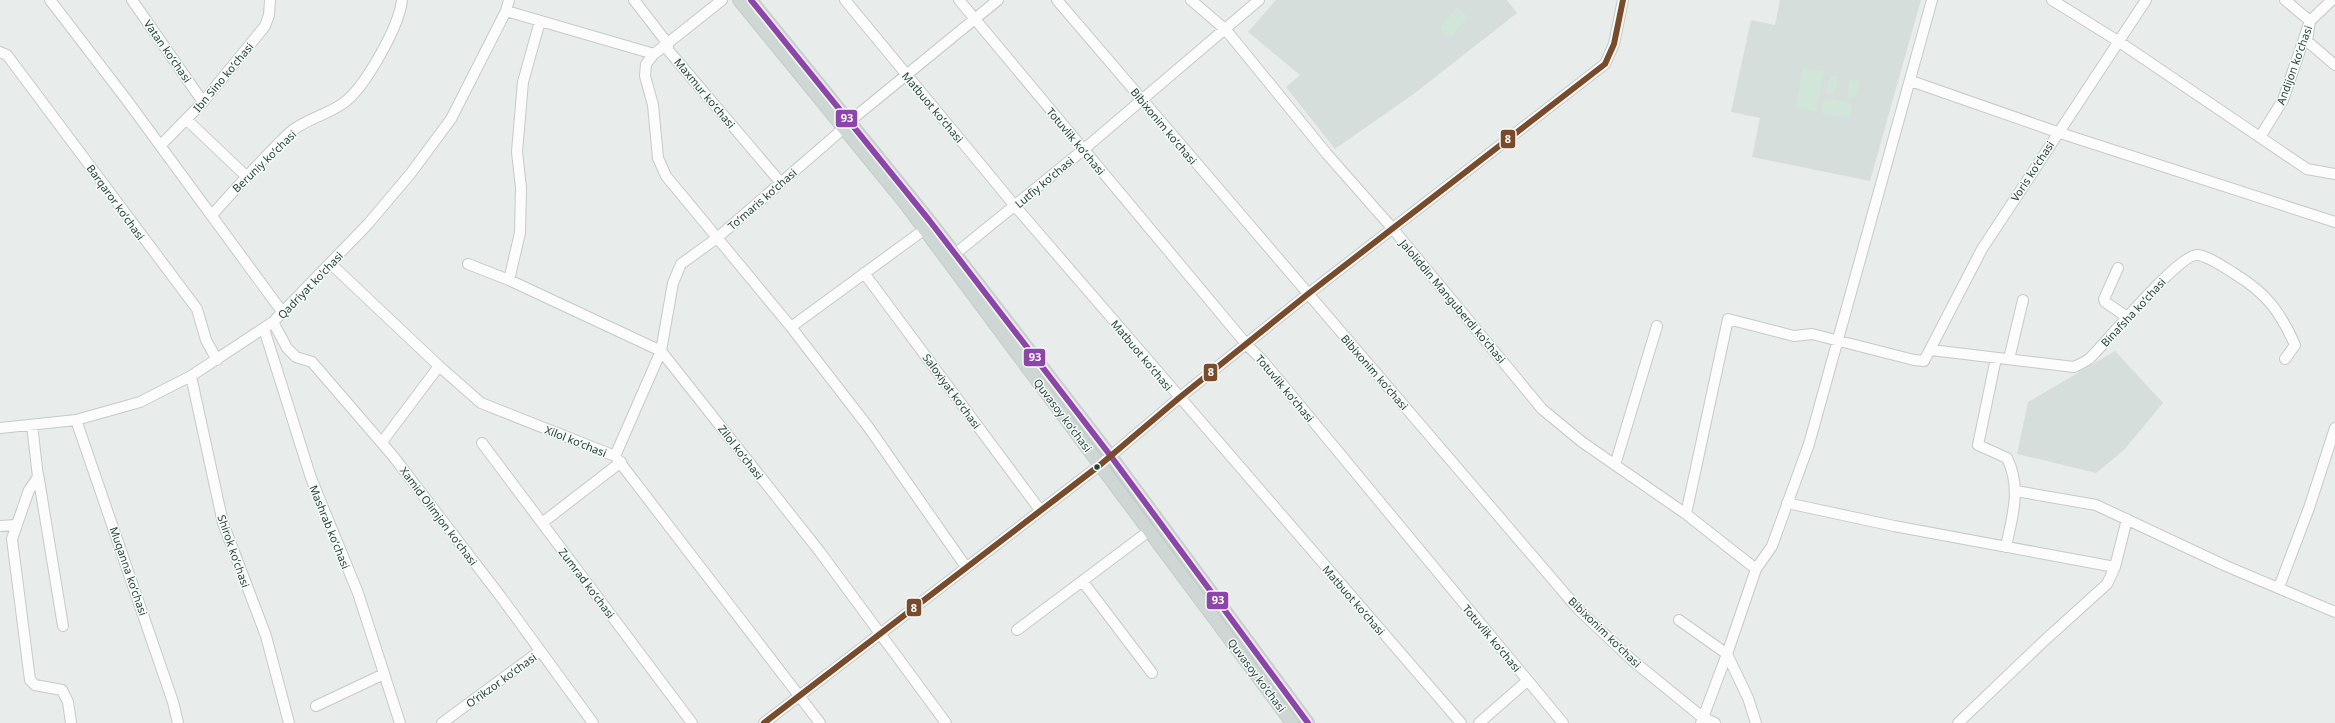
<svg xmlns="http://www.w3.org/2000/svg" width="2335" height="723" viewBox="0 0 2335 723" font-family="'Noto Sans',sans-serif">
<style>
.built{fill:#d6dedb}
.green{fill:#d1e6d8}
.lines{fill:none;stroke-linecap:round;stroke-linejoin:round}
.minor-casing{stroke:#c5cac8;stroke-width:12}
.major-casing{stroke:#c3ccc9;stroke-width:14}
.minor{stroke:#fcfcfc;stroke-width:10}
.major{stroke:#cfd7d5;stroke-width:12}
.bus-1-casing{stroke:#f7fbf9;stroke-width:9}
.bus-2-casing{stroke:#f7fbf9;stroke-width:9}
.bus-1{stroke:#8e44ad;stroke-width:6}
.bus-2{stroke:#7a4b2a;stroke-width:6}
.bus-dot{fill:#24423a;stroke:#f7fbf9;stroke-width:1.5}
.labels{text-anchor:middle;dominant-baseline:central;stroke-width:3;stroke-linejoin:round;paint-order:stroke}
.street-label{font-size:11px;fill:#24423a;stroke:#f7fbf9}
.line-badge{stroke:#f7fbf9;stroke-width:1.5}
.badge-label{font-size:11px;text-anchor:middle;font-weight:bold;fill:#fff}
</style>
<rect width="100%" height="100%" fill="#e8edeb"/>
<!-- built -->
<path class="built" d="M1276 0H1507L1517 13 1415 93 1335 149 1286 87 1300 75 1248 32Z
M1780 0H1921L1870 181 1752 157 1760 118 1731 112 1751 20 1775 25Z
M2115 351 2163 403 2124 450 2096 473 2017 454 2028 402Z"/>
<!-- green -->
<path class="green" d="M1457 8 1468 17 1450 38 1439 29Z
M1803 68 1824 72 1816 112 1796 108Z
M1830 75 1838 77 1835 94 1826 93Z
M1850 79 1859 81 1855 98 1847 97Z
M1824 98 1852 103 1850 118 1822 113Z"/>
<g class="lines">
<!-- minor casing -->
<g class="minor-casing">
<path id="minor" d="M50 0 126 99 283 313
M132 0 203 102
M634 0 668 44V50L781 183
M722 0 654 54 646 64 645 76 653 105 658 158 666 176 791 327 869 428 966 567
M845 0 1015 206 1461 723
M959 0 1247 345 1263 361 1563 723
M1057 0 1578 609 1632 660 1702 717 1715 723
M1191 0 1226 30 1327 154 1393 229 1542 409 1582 442 1686 514 1756 569
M2052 0 2118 41 2307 169 2335 174
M2332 0 2310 21 2307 41 2335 65
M506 11 654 54
M0 52 7 55 197 309 206 340 217 360
M1911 81 2057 132 2335 222
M187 120 246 176
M2260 137 2283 100 2310 21 2285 0
M161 145 203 102 265 26 269 15 270 0
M212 215C237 187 262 159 289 133 305 119 328 115 345 102 366 85 399 27 402 0
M955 254 1083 150 1259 0
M331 264 439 366 481 403 615 456 820 723
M468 264 509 280 661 351 820 552 946 723
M2118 268 2104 299 2105 302 2127 317
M864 273 1040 510
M509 280 520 233 521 188 517 152 523 82 540 21
M273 322 287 348 296 357 312 362 393 456 501 597 593 723
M791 327 925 229
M264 329 311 478 358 593 400 723
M1931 350 2074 367C2080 364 2088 361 2092 356 2108 340 2179 254 2197 255 2209 256 2225 268 2235 274 2266 293 2280 311 2295 345L2285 359
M1996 358 1978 445 2007 458C2022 488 2012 517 2006 547
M2009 359 2023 300
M191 376 223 523 266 636 289 723
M76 420 173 702 178 723
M32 425 38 477 29 490 12 539 30 680 35 685 62 690 68 702 71 723
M0 428 76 420 140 402 191 376 273 322 368 224 411 173 451 119 506 11 509 0
M382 442 439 366
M482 443 692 723
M615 456 661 351 673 283 681 264 717 238 836 135 850 121 998 0
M1615 465 1657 326
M38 474 63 626
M2016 491 2096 505 2226 566 2335 612
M1787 503 1894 526 2115 567
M1686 514 1728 319 1794 336 1812 334 1914 360 1924 361 1982 249 2146 0
M542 523 621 462
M0 526 16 525
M1083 582 1152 673
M2279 587 2309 508 2335 428
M1679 620 1727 654 1701 723
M1017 630 1149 531
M316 706 384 674
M442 723 540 651
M764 723 1100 465 1179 398 1308 294 1605 64 1614 44 1623 0
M1479 723 1527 681
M1756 723 1748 698 1727 654 1756 569 1772 546 1809 444 1932 0
M1958 723 2045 640 2107 584 2115 567 2127 519"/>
</g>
<!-- major casing -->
<g class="major-casing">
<path id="major" d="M739 0 904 202 1292 723
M751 0 929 220 1110 455 1308 723"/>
</g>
<!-- minor -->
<use href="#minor" class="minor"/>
<!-- major -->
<use href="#major" class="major"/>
<!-- bus-1 casing -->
<g class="bus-1-casing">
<path id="bus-1" d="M751 0 929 220 1110 455 1308 723"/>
</g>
<!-- bus-2 casing -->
<g class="bus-2-casing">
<path id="bus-2" d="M764 723 1100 465 1179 398 1308 294 1605 64 1614 44 1623 0"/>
</g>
<!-- bus-1 -->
<use href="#bus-1" class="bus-1"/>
<!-- bus-2 -->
<use href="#bus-2" class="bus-2"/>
</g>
<!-- markers -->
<circle class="bus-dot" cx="1097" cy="467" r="3.5"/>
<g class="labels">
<!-- street labels -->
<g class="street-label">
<text transform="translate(168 51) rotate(55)">Vatan koʻchasi</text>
<text transform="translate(2294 65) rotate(-70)">Andijon koʻchasi</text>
<text transform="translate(223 77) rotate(-50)">Ibn Sino koʻchasi</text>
<text transform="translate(705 93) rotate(50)">Maxmur koʻchasi</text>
<text transform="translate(933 107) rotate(50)">Matbuot koʻchasi</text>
<text transform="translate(1164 126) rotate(50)">Bibixonim koʻchasi</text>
<text transform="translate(1076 141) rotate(50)">Totuvlik koʻchasi</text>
<text transform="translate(264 161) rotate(-44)">Beruniy koʻchasi</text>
<text transform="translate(2032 171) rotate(-57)">Voris koʻchasi</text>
<text transform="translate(1044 182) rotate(-40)">Lutfiy koʻchasi</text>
<text transform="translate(762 199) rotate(-41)">Toʻmaris koʻchasi</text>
<text transform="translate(116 202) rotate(54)">Barqaror koʻchasi</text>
<text transform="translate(310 285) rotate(-46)">Qadriyat ko'chasi</text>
<text transform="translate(1453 301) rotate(50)">Jaloliddin Manguberdi ko'chasi</text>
<text transform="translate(2133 312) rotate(-47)">Binafsha koʻchasi</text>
<text transform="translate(1142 355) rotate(50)">Matbuot koʻchasi</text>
<text transform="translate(1375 372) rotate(49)">Bibixonim koʻchasi</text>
<text transform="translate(1285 388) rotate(50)">Totuvlik koʻchasi</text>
<text transform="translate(952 391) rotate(54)">Saloxiyat koʻchasi</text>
<text transform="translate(1063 415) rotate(53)">Quvasoy koʻchasi</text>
<text transform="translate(576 441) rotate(22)">Xilol koʻchasi</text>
<text transform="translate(741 452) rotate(52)">Zilol koʻchasi</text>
<text transform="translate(439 516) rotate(53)">Xamid Olimjon koʻchasi</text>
<text transform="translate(330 527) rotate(68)">Mashrab koʻchasi</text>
<text transform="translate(234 551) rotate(71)">Shirok koʻchasi</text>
<text transform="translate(129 571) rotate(71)">Muqanna koʻchasi</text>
<text transform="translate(587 583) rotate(53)">Zumrad koʻchasi</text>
<text transform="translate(1354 600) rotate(49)">Matbuot koʻchasi</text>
<text transform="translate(1605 632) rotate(44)">Bibixonim koʻchasi</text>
<text transform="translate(1492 638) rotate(50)">Totuvlik koʻchasi</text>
<text transform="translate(1257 675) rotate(53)">Quvasoy koʻchasi</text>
<text transform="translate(501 680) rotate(-36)">Oʻrikzor koʻchasi</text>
</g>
</g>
<g class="line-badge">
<rect x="835" y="109" width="23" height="19" rx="4" fill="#8e44ad"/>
<rect x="1500" y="129" width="16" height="20" rx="4" fill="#7a4b2a"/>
<rect x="1023" y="348" width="23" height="19" rx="4" fill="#8e44ad"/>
<rect x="1203" y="363" width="15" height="19" rx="4" fill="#7a4b2a"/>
<rect x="1206" y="591" width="23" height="19" rx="4" fill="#8e44ad"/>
<rect x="906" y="598" width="16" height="19" rx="4" fill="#7a4b2a"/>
</g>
<g class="badge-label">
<text x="847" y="122">93</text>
<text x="1508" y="143">8</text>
<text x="1035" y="361">93</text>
<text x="1211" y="376">8</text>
<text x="1218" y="604">93</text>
<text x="914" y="612">8</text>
</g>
</svg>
